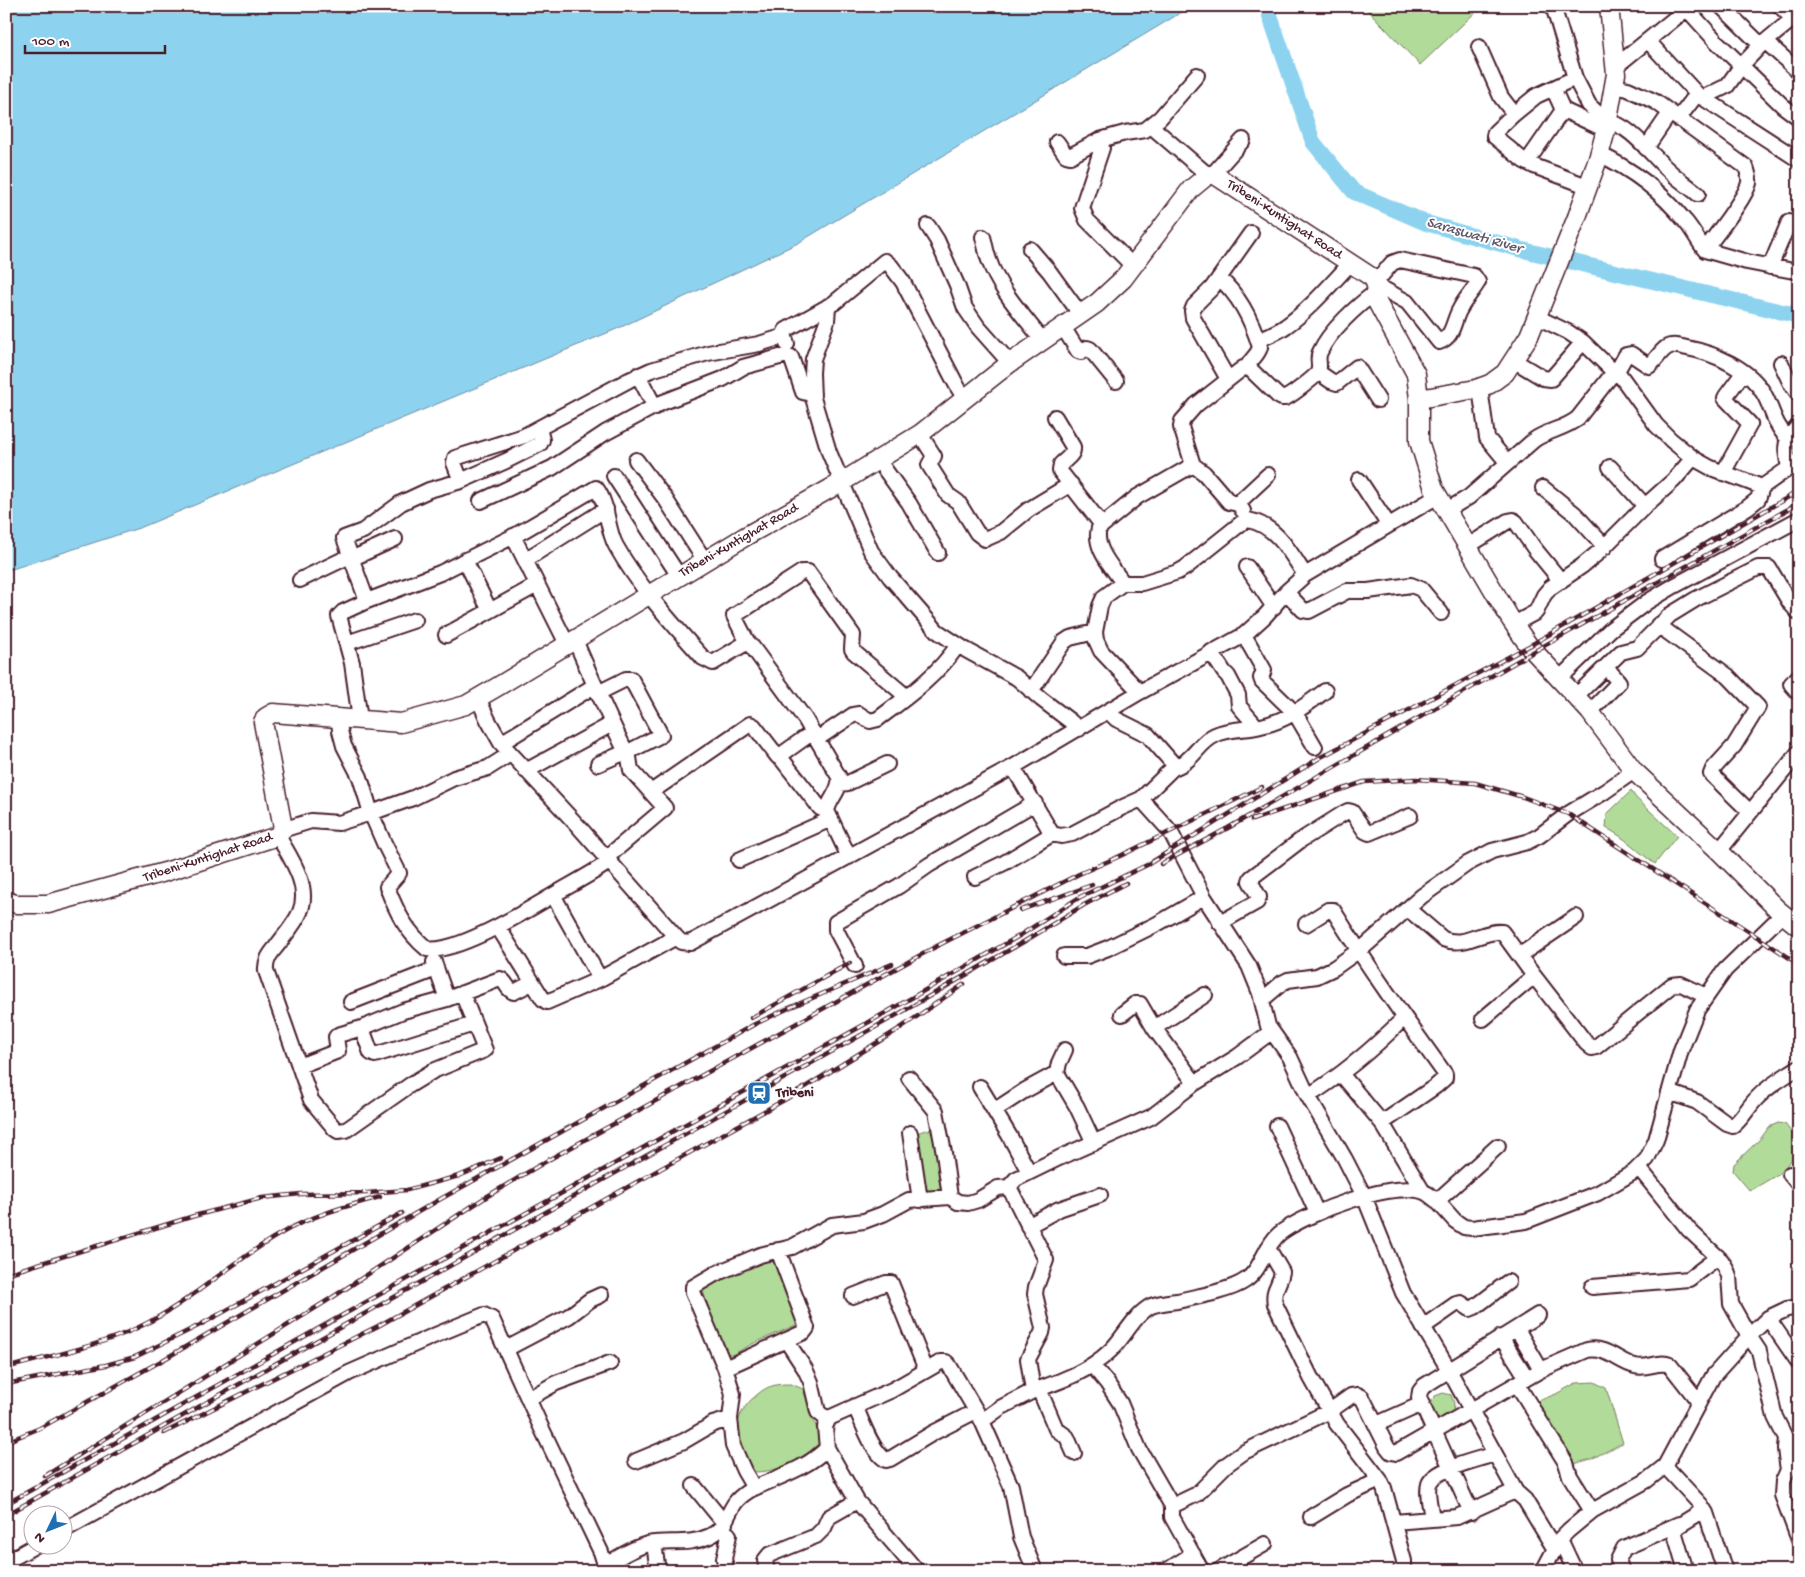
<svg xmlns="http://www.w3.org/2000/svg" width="1805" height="1577" viewBox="0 0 1805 1577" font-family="'Gochi Hand',sans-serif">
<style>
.green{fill:#b0db99;stroke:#7d7d62}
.water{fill:#8dd3ef;stroke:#728ba1}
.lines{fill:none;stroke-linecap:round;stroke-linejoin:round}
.river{stroke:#8dd3ef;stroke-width:16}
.minor-casing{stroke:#4a1f2b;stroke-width:18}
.major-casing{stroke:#4a1f2b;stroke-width:21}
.minor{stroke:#fff;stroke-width:14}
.major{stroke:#fff;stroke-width:18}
.rail-casing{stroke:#4a1f2b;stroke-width:4.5}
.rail{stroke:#fff;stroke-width:2.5;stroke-dasharray:8;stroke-linecap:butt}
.labels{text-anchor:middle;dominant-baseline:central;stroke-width:4;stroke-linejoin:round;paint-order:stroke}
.street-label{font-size:14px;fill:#4a1f2b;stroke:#fff}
.poi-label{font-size:14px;font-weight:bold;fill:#4a1f2b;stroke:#fff;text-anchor:start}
.water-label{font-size:15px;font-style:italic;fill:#5e5566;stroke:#fff}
</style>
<rect width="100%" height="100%" fill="#fff"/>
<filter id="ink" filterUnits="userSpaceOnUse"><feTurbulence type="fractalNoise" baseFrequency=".02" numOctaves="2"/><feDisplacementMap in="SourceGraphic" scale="10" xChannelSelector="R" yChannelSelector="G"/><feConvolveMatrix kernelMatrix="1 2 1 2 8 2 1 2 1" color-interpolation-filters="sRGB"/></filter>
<g filter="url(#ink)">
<!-- green -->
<path class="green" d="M1364 6H1482L1420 65Z
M1631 791 1636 798 1677 836 1655 864C1638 852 1625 837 1606 828L1607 814Z
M1778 1123 1785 1124 1799 1142V1151L1780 1173 1750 1191 1733 1171 1734 1164 1761 1138 1769 1127Z
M937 1128 947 1190 920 1191 908 1138 922 1131Z
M780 1254 803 1322 752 1344 732 1355 723 1352 703 1291 723 1274Z
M1594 1382 1606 1388 1623 1443 1591 1459 1574 1464 1538 1409V1401L1556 1394 1576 1383Z
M791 1384 803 1389 821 1441C804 1459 779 1472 755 1472 735 1450 729 1421 752 1399 758 1394 764 1388 772 1386 777 1384 785 1384 791 1384Z
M1443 1393 1451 1395 1454 1403 1453 1414 1435 1422 1431 1404 1435 1396Z"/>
<!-- water -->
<path class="water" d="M6 6H1192L798 243 619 328 142 527 6 571Z"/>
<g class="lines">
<!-- river -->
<path class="river" d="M1270 6V16L1313 142 1354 192 1426 223 1519 249 1799 316"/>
<!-- minor casing -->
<g class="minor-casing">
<path id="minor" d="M1553 6 1575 78 1589 105 1607 122C1628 123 1650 153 1665 167 1675 177 1687 185 1698 194
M1721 6 1761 45
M1780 6 1793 19
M1687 9 1717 42 1783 106 1799 118
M1648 41 1697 94 1799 160
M1765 41 1799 72
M1479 47 1501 97 1514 114
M1615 67 1690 6
M1575 78 1536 96 1514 114 1495 132 1494 136 1524 161 1534 166 1587 186
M1614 86 1628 89 1656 102 1746 167C1748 173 1750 177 1749 183 1745 199 1716 234 1705 250
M1553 88 1563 110 1606 130
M1702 98 1727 86 1742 65 1761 45 1799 14
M1678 119 1697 94
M1151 126 1208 175
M1100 140 1102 148 1082 208 1087 220 1133 266
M1057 142 1066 155 1070 156 1100 140 1125 133 1145 130 1160 118 1197 75
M1646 148 1670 113
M1599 154C1633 170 1661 191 1685 221 1693 230 1698 241 1705 250L1747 262 1799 272
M1527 162 1563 110
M1212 175 1243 140
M928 226 937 240 957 285 965 308 978 327 1010 363
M983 237C985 244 986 252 989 260 999 290 1024 316 1043 341
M1030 249 1049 271 1081 315
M1770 267 1789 222
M1219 278C1240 296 1252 321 1260 347 1258 356 1250 359 1247 368
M1376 282 1392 263 1400 260 1474 276 1478 282C1473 291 1465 299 1460 309 1453 320 1454 337 1439 342L1407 302 1376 285
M828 306 827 321 813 359 812 373 813 398 829 452 871 551 890 577 937 631 966 650 1017 678 1041 699 1070 721 1079 729
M1537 317 1568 332 1583 342 1614 372
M1063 327 1078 351 1081 352 1087 348 1090 349 1116 381
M1258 340C1267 336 1278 332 1286 326 1310 309 1330 285 1350 264
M787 344 784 334 786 330 834 303 885 261 891 266 903 282 957 386 965 399
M1513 360 1543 378 1551 379 1583 342
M1781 363 1790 382 1799 395
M1617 371 1626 355 1631 354 1649 366C1656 361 1662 347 1671 346 1676 345 1682 347 1687 348 1714 353 1750 369 1764 394 1772 408 1775 427 1788 438
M1318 372 1331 381 1337 383 1357 367 1378 400
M638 375 655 407
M1228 379 1193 318 1192 311 1194 306 1212 288 1251 233
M1480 388 1487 438 1507 462
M1055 417 1073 447C1074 455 1066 459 1061 464L1060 471 1102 525
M920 434 934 456 929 465 948 495 958 502 977 533 985 539 1001 532 1028 510 1071 484
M636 460 666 500 705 561
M878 460 909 503 938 553
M1610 467 1645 506
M1789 468C1785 445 1783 443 1799 425
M1723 473 1750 424 1725 398 1726 396 1743 373
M614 476 679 576
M1359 480 1388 524
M461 481 454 463 455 458 524 436 629 380 651 370 708 353 759 344 785 336
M1543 488 1575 514 1605 547
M481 501 552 468 605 433 661 403 723 379 743 367 787 355 791 357 803 392 807 393H813
M1238 504 1229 502 1204 473 1193 465 1181 427 1182 421 1196 405 1243 368 1250 369 1278 396C1281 398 1281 398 1285 398 1291 396 1312 379 1317 374 1322 367 1316 359 1320 352 1329 331 1358 305 1376 292
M1447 510 1469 497 1534 440C1548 430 1565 429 1578 418L1614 372 1617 371 1656 425 1671 440 1693 458 1711 468 1762 487 1799 461
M1243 511 1238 503 1268 475
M513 536 567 644
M1468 546 1508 521 1513 520 1516 522 1534 548 1561 581
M351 559 395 539
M1662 559 1748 507 1758 499 1762 487
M465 560 490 611
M525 560 606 509
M1247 567 1274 607
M300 580 350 556
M1123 583C1113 568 1093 548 1099 528L1137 497 1193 465
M1286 592 1303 610 1309 611 1347 591H1368L1411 585 1421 589 1441 613
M367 601 440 573 516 535 596 488C609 505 606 528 616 546 639 587 672 623 703 658L713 663 746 643 750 644 805 719 839 777C842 789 829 799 827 811L849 857
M1514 624 1536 612 1544 595 1550 588 1582 566 1599 552 1645 506 1674 480 1693 458
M1658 625 1728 676 1758 707 1734 746 1713 769 1711 774 1750 812
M446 635 537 585
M1244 635 1264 670 1261 678 1262 681 1295 713 1315 747
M575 640C591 677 607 714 625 750L630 751 661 735 631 679H626L598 693
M347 643 415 620
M748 643 734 616 802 572H808L853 635 852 649 854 652 907 697
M1211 652 1224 672 1228 676 1238 695 1239 706 1257 727
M1799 676 1791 684 1799 693
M1559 679 1611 629 1647 602 1674 586 1799 519
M1031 691 1064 642 1070 638 1095 632
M1140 692 1101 651 1096 640 1095 632 1100 606 1104 597 1123 583H1142L1178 572 1185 568 1244 521 1248 520C1276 525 1291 553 1305 575
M1576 696 1621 652 1637 648 1670 615 1696 599 1758 568H1769L1790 603 1799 613
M478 698 488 720 501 743 579 827 676 937 681 942 690 943 1013 767 1140 692 1244 635 1265 616 1286 592 1305 575 1438 496
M1109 712 1116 719 1148 735 1176 767C1193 761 1199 742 1215 735 1229 728 1246 730 1261 726 1286 721 1305 706 1325 691
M1590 712 1619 682 1606 667
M339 718 340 731 344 746 360 777 371 813 384 843 399 873 387 887C397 913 406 931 427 949 456 954 524 912 550 897 570 885 590 875 609 862
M360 720 352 663 339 616 343 612 367 601 344 538 363 531 401 503 429 490 461 481 506 461 540 444 542 440 539 428
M817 739 853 715 859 714 870 721 878 719C907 697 937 676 958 645
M501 743 594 686
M780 757 820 808 827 811
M598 764 628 751 631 770 665 808 606 858
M526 771 612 724
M840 784 848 783 887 764
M651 792 750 724 754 726 778 757 813 732
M1141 799 1170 831 1204 897 1249 966 1260 993 1268 1026 1290 1057 1308 1096 1345 1159 1364 1196 1403 1293 1449 1370 1516 1492
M282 830 311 821 339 823 371 813 413 798 454 778 488 768 510 754
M1052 834 1061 836 1072 834 1121 808 1141 799 1175 766
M278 836C290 857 311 886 300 912 295 924 284 936 276 947 270 954 265 961 266 971L311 1100 335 1129 338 1131 346 1130 410 1085 433 1071 485 1050 462 993
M1719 851 1799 752
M739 860 831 819
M975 877 1004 863 1052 834 1013 767
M553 895 600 979
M1408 909 1443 939C1466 948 1481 930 1502 932L1534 976 1586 1043 1592 1048 1596 1047 1672 985 1681 984 1706 996
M1220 923 1257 902 1259 897 1250 881 1251 878 1301 840 1344 813 1348 811 1352 812 1365 831 1369 833 1410 816
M1306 924 1328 910H1333C1368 967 1406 1020 1445 1074V1078L1436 1086 1382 1123 1342 1075
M498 927 543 999 547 1002 600 979 676 937
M1520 955 1576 917
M1064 956H1087L1108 948 1157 924 1204 897
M434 962 447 999
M855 966 836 930V922L899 886 929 865 1035 803
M1262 1000 1282 983 1288 980 1317 976 1334 968 1365 946 1422 896 1467 864 1492 851 1527 842 1539 836 1568 814 1604 792 1634 771
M351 1002 436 969
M1122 1014 1135 1004H1140L1154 1028 1195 1083
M1483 1019 1534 976
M362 1028 371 1053 375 1055 474 1024
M1154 1028 1205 995
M1065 1050 1059 1063 1057 1073 1077 1107 1094 1143
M299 1066 338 1051 336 1037 338 1035 362 1028 403 1011 447 999 500 979C507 981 506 990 514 992L532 983
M909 1078 936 1111 944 1153 950 1197
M980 1087 1009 1135 1029 1172
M1669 1092 1697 1102 1727 1124 1733 1126C1743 1118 1748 1107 1757 1098 1769 1085 1784 1077 1799 1067
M1308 1096C1344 1074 1374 1048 1404 1018
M995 1110 1024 1091 1057 1073
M1382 1123 1422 1190
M1277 1126 1317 1213
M910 1133 920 1200
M1639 1168 1689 1230 1721 1260 1726 1268 1729 1276 1731 1304 1749 1336 1759 1351 1775 1417 1786 1439 1785 1449 1788 1470 1783 1481 1782 1495 1799 1540
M1790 1174 1799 1185
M1437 1201 1498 1146
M1028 1226 1059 1209 1100 1195
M1268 1248 1282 1272C1280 1286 1272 1288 1275 1304L1311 1378 1337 1424 1380 1480 1384 1488 1404 1561V1565L1400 1571
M1592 1287 1689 1279 1718 1257
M853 1296 886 1283H891L926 1370
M1768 1318 1799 1363
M1423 1327 1456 1304 1461 1303 1470 1309 1475 1307 1508 1282
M1517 1329 1541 1370
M1501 1337 1527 1378
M786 1340 805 1369 811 1382 818 1412 823 1416 829 1418
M506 1349 569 1316 590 1300 601 1295
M1093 1366 1107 1383 1120 1403 1139 1449 1172 1506V1517L1202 1571
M725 1368 804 1332 807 1328 778 1250
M1517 1384 1566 1463 1570 1476 1592 1511
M1039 1389 1056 1429 1067 1437 1074 1453
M1033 1391C1061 1381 1088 1372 1110 1351 1124 1338 1134 1315 1151 1306 1159 1303 1169 1302 1177 1301 1196 1297 1231 1291 1246 1280 1262 1269 1264 1247 1279 1234 1303 1214 1401 1176 1428 1194L1437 1201 1455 1221 1464 1227 1472 1228 1526 1221 1598 1193 1634 1172 1647 1159 1656 1140 1681 1050 1697 1010 1725 970 1783 914
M528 1399 556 1383 610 1363
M855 1406C862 1421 872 1452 886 1460L890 1459 933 1433 976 1411
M1377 1424 1422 1404
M827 1448 857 1501 917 1571
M636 1461 684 1441 713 1424 730 1419
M1665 1466 1701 1505 1706 1513 1725 1571
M694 1486 725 1524
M754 1488 744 1471 733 1446 730 1419 733 1394 725 1368 693 1292V1287L715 1274 760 1255 792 1247 832 1225 864 1221 883 1214 909 1200 950 1197 958 1202 968 1203 978 1200 998 1188 1009 1187
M1172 1506 1197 1494 1226 1465 1244 1452 1330 1411 1351 1396 1358 1395 1362 1397 1387 1447 1391 1452 1396 1453 1541 1370 1587 1350C1607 1346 1618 1362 1635 1366 1647 1370 1658 1360 1670 1365L1699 1402
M1471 1512 1419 1398 1420 1391 1424 1386 1538 1315
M1311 1517 1347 1495 1380 1480
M1432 1519C1431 1508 1426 1494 1429 1484 1434 1469 1480 1459 1495 1454
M1394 1522 1457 1517 1508 1494 1516 1492 1525 1500 1554 1548
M722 1528 729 1535 724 1559 727 1571
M62 1531 349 1373 431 1337 484 1315 492 1319 541 1427 601 1552 607 1571
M1560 1539 1575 1571
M654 1544 658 1571
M6 1562 38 1544
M606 1565C619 1557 633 1548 648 1544 669 1540 688 1546 710 1536 725 1529 726 1516 735 1503 739 1497 744 1494 750 1490 775 1478 807 1469 827 1448L825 1427 829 1418 892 1390 941 1362H946L949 1365 982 1421
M767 1571 765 1560 769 1555 816 1536 824 1528 829 1517 857 1501
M1035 1571 1021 1537 1011 1486 982 1421 1000 1408 1033 1391 1028 1359 1042 1333 1043 1328 1035 1294 1036 1287 1046 1260 1009 1187 1016 1179 1059 1158 1151 1117 1195 1083 1237 1057 1271 1032
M1166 1571 1193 1554
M1218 1571 1265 1544
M1543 1571 1560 1539 1569 1530 1592 1511 1646 1481 1665 1466 1713 1376 1749 1336 1768 1318 1787 1309 1799 1307
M1622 1571 1618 1560 1624 1548 1679 1524
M1686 1571 1675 1534V1528L1704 1510"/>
</g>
<!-- major casing -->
<g class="major-casing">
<path id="major" d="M1609 6 1616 74 1606 130 1598 159 1577 217 1529 336 1505 373 1490 384 1476 389 1419 399V441L1434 489 1511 620 1529 646 1590 712 1634 771 1719 851 1778 910 1799 927
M6 901 16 904H48L165 872 278 836 283 828 263 722 266 717 273 713 401 723 466 705 497 687 746 536 842 482 920 434 1010 363 1097 303 1123 279 1191 189 1208 175H1215L1373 278 1376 285 1377 302 1416 374 1419 399"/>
</g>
<!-- minor -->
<use href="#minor" class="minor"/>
<!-- major -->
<use href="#major" class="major"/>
<!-- rail casing -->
<g class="rail-casing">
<path id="rail" d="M1252 820 1364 782 1416 779 1475 783 1523 797 1568 814 1799 964
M1161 864 1228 828 1533 652 1799 503
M1021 910 1092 885
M751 1018 850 963
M6 1274 194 1216 262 1198 301 1194 367 1193 407 1190 459 1176 501 1158
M6 1368C50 1356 96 1347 137 1328 189 1304 231 1262 280 1234 310 1216 346 1206 380 1197
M6 1384 106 1365 135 1357 200 1325 402 1213
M164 1433 378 1326 786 1099 899 1029 964 984
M6 1442 40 1428 161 1361 437 1201 755 1024 789 1008 892 964
M45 1476 333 1297 486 1197 550 1159 937 946 1079 874 1120 856 1262 787
M6 1504 341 1316 887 1012 1019 936 1080 897 1147 865 1321 757 1529 646 1799 491
M6 1515 888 1020 1025 941 1084 905 1126 883"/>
</g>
<!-- rail -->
<use href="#rail" class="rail"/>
</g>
</g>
<!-- icons -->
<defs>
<g id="station-square" transform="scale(1.25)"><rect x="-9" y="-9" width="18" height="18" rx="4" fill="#1f6fb2" stroke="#fff"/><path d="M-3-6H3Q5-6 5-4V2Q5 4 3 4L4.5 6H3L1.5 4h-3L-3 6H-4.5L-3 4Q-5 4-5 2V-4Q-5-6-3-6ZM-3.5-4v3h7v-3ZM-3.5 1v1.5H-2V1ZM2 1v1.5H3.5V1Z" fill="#fff"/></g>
</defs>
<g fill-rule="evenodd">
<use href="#station-square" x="759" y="1093"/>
</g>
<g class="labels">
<!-- street labels -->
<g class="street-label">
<text transform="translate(1284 220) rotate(33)">Tribeni-Kuntighat Road</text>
<text transform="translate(739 541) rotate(-30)">Tribeni-Kuntighat Road</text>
<text transform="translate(208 858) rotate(-18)">Tribeni-Kuntighat Road</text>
</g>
<!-- poi labels -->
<g class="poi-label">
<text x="776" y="1093">Tribeni</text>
</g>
<!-- water labels -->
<g class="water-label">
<text transform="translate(1474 236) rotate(16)">Saraswati River</text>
</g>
</g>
<!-- margin -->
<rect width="1805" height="1577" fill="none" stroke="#fff" stroke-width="25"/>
<rect x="12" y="12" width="1780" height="1552" fill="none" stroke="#4a1f2b" stroke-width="2" filter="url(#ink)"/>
<!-- north arrow -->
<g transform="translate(48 1530) rotate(227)"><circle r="24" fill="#ffffff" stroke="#b7a5aa"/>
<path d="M0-4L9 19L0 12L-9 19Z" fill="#1f6fb2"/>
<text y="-8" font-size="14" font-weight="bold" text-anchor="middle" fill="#4a1f2b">N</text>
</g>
<!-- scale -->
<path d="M25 45v8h140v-8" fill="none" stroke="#4a1f2b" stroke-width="2.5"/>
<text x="32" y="45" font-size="15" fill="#4a1f2b" stroke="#ffffff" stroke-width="4" paint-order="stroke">100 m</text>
</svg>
